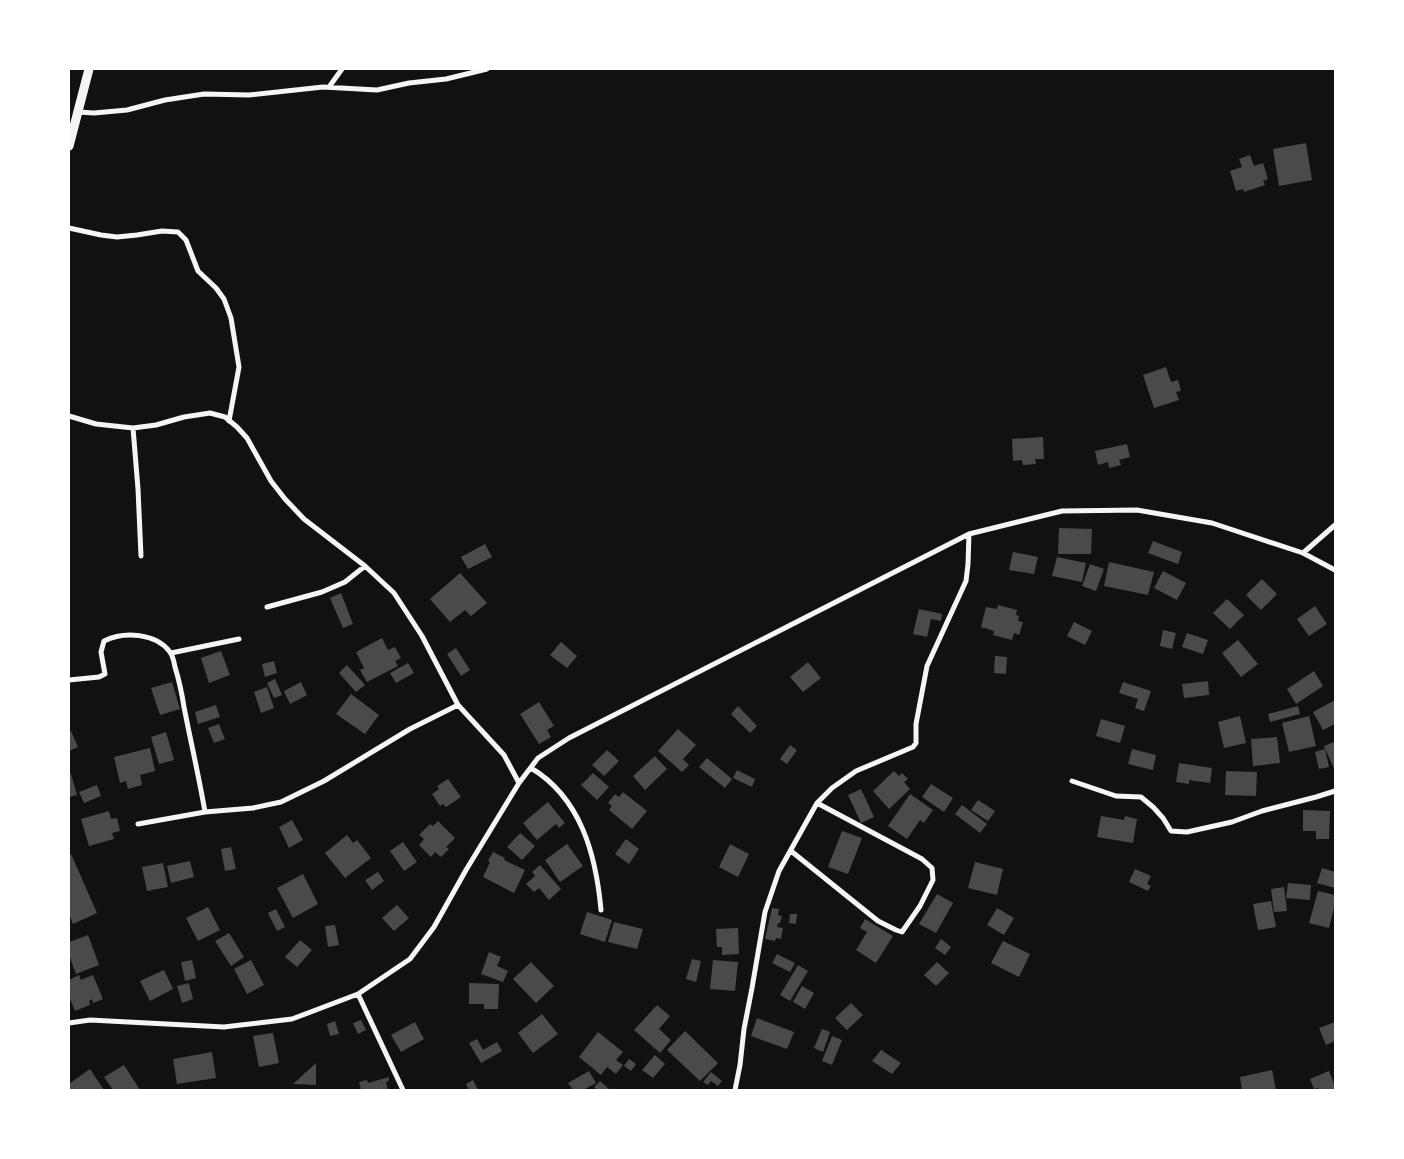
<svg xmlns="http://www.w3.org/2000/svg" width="1404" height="1159" viewBox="0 0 1404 1159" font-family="'Exo 2',sans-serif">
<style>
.building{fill:#4a4a4a}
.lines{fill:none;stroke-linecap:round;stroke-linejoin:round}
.minor{stroke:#f5f5f5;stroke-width:5}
.primary{stroke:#f5f5f5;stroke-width:9}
</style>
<rect width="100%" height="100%" fill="#111"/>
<!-- building -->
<path class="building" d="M1306 143 1312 180 1279 186 1273 149Z
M1250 155 1254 166 1263 163 1268 179 1263 181 1265 185 1244 192 1243 189 1236 191 1230 171 1242 167 1239 159Z
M1166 367 1171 382 1178 380 1181 391 1176 392 1179 400 1154 408 1143 375Z
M1043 437 1044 459H1035L1036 464 1023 465 1022 460 1013 461 1012 439Z
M1127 444 1130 457 1119 460 1121 465 1109 468 1108 462 1098 465 1095 451Z
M1059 528 1092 529 1091 554H1058Z
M1153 541 1182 552 1178 564 1148 553Z
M485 544 492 557 468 569 461 557Z
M1013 552 1038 557 1034 574 1009 570Z
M1057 557 1086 563 1082 582 1052 576Z
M1109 562 1154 572 1148 595 1104 586Z
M1090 564 1104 569 1096 591 1082 586Z
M1163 571 1186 583 1177 600 1154 588Z
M460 573 487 603 471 616 465 610 450 622 430 599Z
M1262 579 1277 594 1261 610 1246 595Z
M341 593 353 624 343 628 330 598Z
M1227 599 1244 615 1230 629 1213 613Z
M998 605 1017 610 1016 615 1019 616 1018 621 1023 622 1019 635 1014 633 1012 640 993 635 994 631 981 627 986 607 997 609Z
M1315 606 1327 624 1309 636 1297 619Z
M919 609 942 614 941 621 931 619 927 637 913 634Z
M1074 622 1092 631 1085 645 1067 636Z
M1163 630 1176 633 1172 649 1160 646Z
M1187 633 1208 640 1203 654 1182 647Z
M382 638 388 650 395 647 401 658 395 661 398 666 367 682 360 670 364 668 356 652Z
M1238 640 1258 664 1241 677 1222 653Z
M561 642 577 656 567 668 550 655Z
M456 648 470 670 461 676 447 654Z
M221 651 230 675 209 683 201 658Z
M995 656 1007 657 1006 674 994 673Z
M274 661 277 673 265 677 262 664Z
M808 662 821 678 803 692 790 677Z
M408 663 414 673 396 683 390 673Z
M347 665 365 685 356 692 339 673Z
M1314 671 1323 686 1296 704 1287 689Z
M275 679 282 695 274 698 267 683Z
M1208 681 1209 695 1184 698 1182 684Z
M172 682 180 709 160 715 151 688Z
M301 682 307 695 290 704 284 691Z
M1123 682 1151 691 1144 711 1135 708 1138 699 1119 693Z
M267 687 274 708 261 713 254 692Z
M351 694 379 715 365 734 336 714Z
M1335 700V724L1323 730 1313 712Z
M539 702 554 726 547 730 551 737 539 744 520 714Z
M216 705 220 717 198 724 195 712Z
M738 706 757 726 750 733 731 714Z
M1298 706 1300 714 1270 722 1268 714Z
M1240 716 1246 743 1224 748 1218 722Z
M1309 716 1316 746 1289 752 1282 723Z
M1101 719 1125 726 1120 743 1096 736Z
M219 724 225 739 214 743 208 728Z
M678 729 696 745 683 759 689 765 682 772 658 751Z
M71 731 78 747 69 751V732Z
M166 732 174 760 159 764 151 737Z
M1277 737 1280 763 1253 766 1251 739Z
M1334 742 1335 746V771L1324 746Z
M790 745 797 750 787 764 780 759Z
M150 748 155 771 140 775 142 785 128 789 126 781 120 783 114 757Z
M1132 749 1156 755 1153 770 1128 764Z
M1325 749 1329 767 1319 769 1315 752Z
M607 750 619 761 604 776 592 765Z
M655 756 667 769 645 790 633 776Z
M707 758 732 779 725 788 699 767Z
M1179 763 1212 768 1210 783 1189 780V784L1176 782Z
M737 770 755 779 752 787 733 778Z
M894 771 899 776 902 773 908 779 904 782 910 789 889 809 873 791Z
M1226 771 1257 772 1256 796 1225 795Z
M593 773 609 787 597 800 581 785Z
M69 774H71L77 795 69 797Z
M448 779 461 797 446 807 443 804 440 806 432 794 439 789 437 786Z
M931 784 953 798 944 812 922 797Z
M97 785 101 796 84 803 79 792Z
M861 789 874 817 861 823 848 795Z
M623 792 647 811 632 829 609 810 612 806 608 803 615 794 619 797Z
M910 794 933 810 924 823 920 820 907 839 888 826Z
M978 800 995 811 988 821 971 810Z
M548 802 565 823 559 828 556 824 537 840 523 823Z
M962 805 987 824 980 833 955 814Z
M1303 810 1330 811 1329 839H1316V831H1303Z
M109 811 111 819 117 818 120 831 112 833 114 839 89 846 81 819Z
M1101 816 1124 820 1125 816 1137 819 1133 843 1097 837Z
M292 820 303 840 289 848 279 827Z
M438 821 455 838 446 847 449 849 441 857 435 852 431 857 419 845 424 839 419 835 430 824 433 826Z
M842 831 862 838 848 874 828 867Z
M520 833 535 846 522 860 507 847Z
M347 835 353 843 357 840 371 858 345 878 325 853Z
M626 839 639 849 629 864 615 854Z
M403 842 417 862 404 871 390 851Z
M567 844 583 866 560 882 545 860Z
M730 844 749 854 738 877 719 867Z
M231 847 236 869 225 871 221 849Z
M493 852 505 858 504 860 525 870 514 893 483 877 490 862 488 861Z
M71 854 97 913 73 924 69 914V855Z
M190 861 194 877 171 883 167 866Z
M975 862 1003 869 997 895 968 888Z
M163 863 168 887 147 891 142 867Z
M540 865 561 889 549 900 539 888 534 892 526 884 535 876 532 872Z
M1322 868 1335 872V888L1317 883Z
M1135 869 1151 876 1147 884 1151 886 1148 891 1129 882Z
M378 872 384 881 372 890 365 880Z
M303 874 318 904 293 918 277 888Z
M1288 883 1311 885 1310 900 1286 898Z
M1284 887 1287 911 1274 912 1271 889Z
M1318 891 1335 895V904L1329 928 1309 923Z
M937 894 953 903 936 933 919 924Z
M1271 901 1276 927 1258 930 1253 904Z
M397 905 409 918 394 931 382 918Z
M208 907 220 930 198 941 186 918Z
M772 908 779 909 778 915 782 916 780 923H778L777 927 783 928 781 939 776 938 775 941 765 939Z
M997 908 1014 918 1004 935 987 925Z
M276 909 285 927 277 931 268 913Z
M587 912 612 920 605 942 580 934Z
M790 914H797L796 924 789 923Z
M865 919 893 936 876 963 856 950 867 932 860 928Z
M614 922 643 929 637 949 608 942Z
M335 925 339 945 328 947 325 926Z
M738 928 739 954 722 955V947H717L716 929Z
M229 933 244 957 231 966 215 941Z
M88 935 99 965 76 974 69 955V942Z
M941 939 951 947 945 955 935 948Z
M300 940 312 950 297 967 285 957Z
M1003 941 1030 954 1019 977 991 963Z
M489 952 501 957 497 966 508 971 503 982 481 974Z
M777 954 795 963 790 972 772 963Z
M692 959 701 961 696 982 686 979Z
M192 960 196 978 185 981 181 962Z
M251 960 264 985 247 994 234 969Z
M713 960 738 962 735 991 710 989Z
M531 962 554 986 536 1003 513 979Z
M937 962 949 973 936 986 924 975Z
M798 965 808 971 790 1001 780 995Z
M164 970 173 989 150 1001 140 981Z
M79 975 81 980 93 975 103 999 93 1003 92 999 89 1001 90 1005 75 1011 69 996V980Z
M189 983 193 999 182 1003 177 986Z
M469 983 499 984 498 1009H484V1004H469Z
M802 986 814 993 805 1009 793 1002Z
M851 1003 863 1015 847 1030 835 1018Z
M657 1005 670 1016 659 1029 671 1040 660 1053 634 1030Z
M542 1014 558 1034 533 1053 518 1033Z
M757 1018 794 1032 787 1049 751 1036Z
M361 1020 366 1030 358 1034 353 1023Z
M335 1021 339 1034 330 1036 327 1024Z
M415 1022 424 1039 401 1052 391 1035Z
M1335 1022V1041L1326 1045 1319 1028Z
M822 1029 830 1032 823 1052 814 1048Z
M685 1031 718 1063 700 1081 667 1050Z
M598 1032 623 1052 616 1060 623 1065 616 1074 607 1067 601 1075 579 1057Z
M273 1033 279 1063 259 1067 253 1036Z
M832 1036 842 1040 832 1065 822 1061Z
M477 1039 483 1050 497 1042 502 1051 481 1063 469 1043Z
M881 1050 901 1063 892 1074 872 1061Z
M212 1052 216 1078 177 1084 173 1059Z
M655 1055 665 1064 653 1078 642 1070Z
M629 1059 636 1064 631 1071 624 1066Z
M316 1063V1085L293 1084Z
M124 1065 140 1090H113L104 1077Z
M90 1069 104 1090H70L69 1084Z
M1272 1070 1276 1090H1242L1240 1077Z
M589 1071 596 1083 583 1090H573L568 1083Z
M1329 1071 1335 1086V1090H1319L1318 1088 1314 1089 1310 1079Z
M711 1072 722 1081 718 1086 711 1081 708 1085 703 1082Z
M389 1077V1081L386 1082 388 1090H361L359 1082 367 1080 368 1083Z
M473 1080 478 1090H469L466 1084Z
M600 1081 610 1090H597L594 1087Z"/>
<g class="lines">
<!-- minor -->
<path class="minor" d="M329 87 342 69
M78 112 94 113 127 110 165 100 204 94 249 95 323 87 377 90 409 83 446 79 487 69
M69 228 101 235 117 237 137 235 162 231 178 232 186 240 198 271 216 288 224 299 231 318 239 367 229 421
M69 416 96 424 133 428 156 425 184 417 210 413 225 417 237 427 247 438 271 481 285 499 304 519 365 566 394 593 422 636 458 705 504 755 519 783
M133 428 138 489 141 556
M1303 553 1335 525
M267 607 322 592 345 582 365 566
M171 653 239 639
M69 680 99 677 105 674 101 652 104 641C124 631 156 633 170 652 173 656 174 662 175 667 179 680 182 694 184 707 191 743 199 777 205 812
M531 768C581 798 596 855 601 910
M1072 781 1116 796 1141 797 1153 807 1163 818 1171 831 1187 832 1232 822 1262 811 1316 797 1335 791
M138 824 205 812 253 808 281 802 324 781 410 729 458 705
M791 851 878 921 896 930 902 932 920 906 933 880 932 868 922 859 817 803
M358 994 403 1090
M69 1023 90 1020 224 1027 292 1019 358 994 410 959 434 927 466 870 519 783 538 758 569 738 969 534 1062 511 1137 510 1212 523 1303 553 1335 570
M735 1090 740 1065 744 1029 752 988 765 912 779 871 817 803 832 788 856 771 913 747 916 743V724L927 666 966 581 968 564 969 534"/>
<!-- primary -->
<path class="primary" d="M69 146 89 69"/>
</g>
<!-- border -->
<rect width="1404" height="1159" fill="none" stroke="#ffffff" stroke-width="140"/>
</svg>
